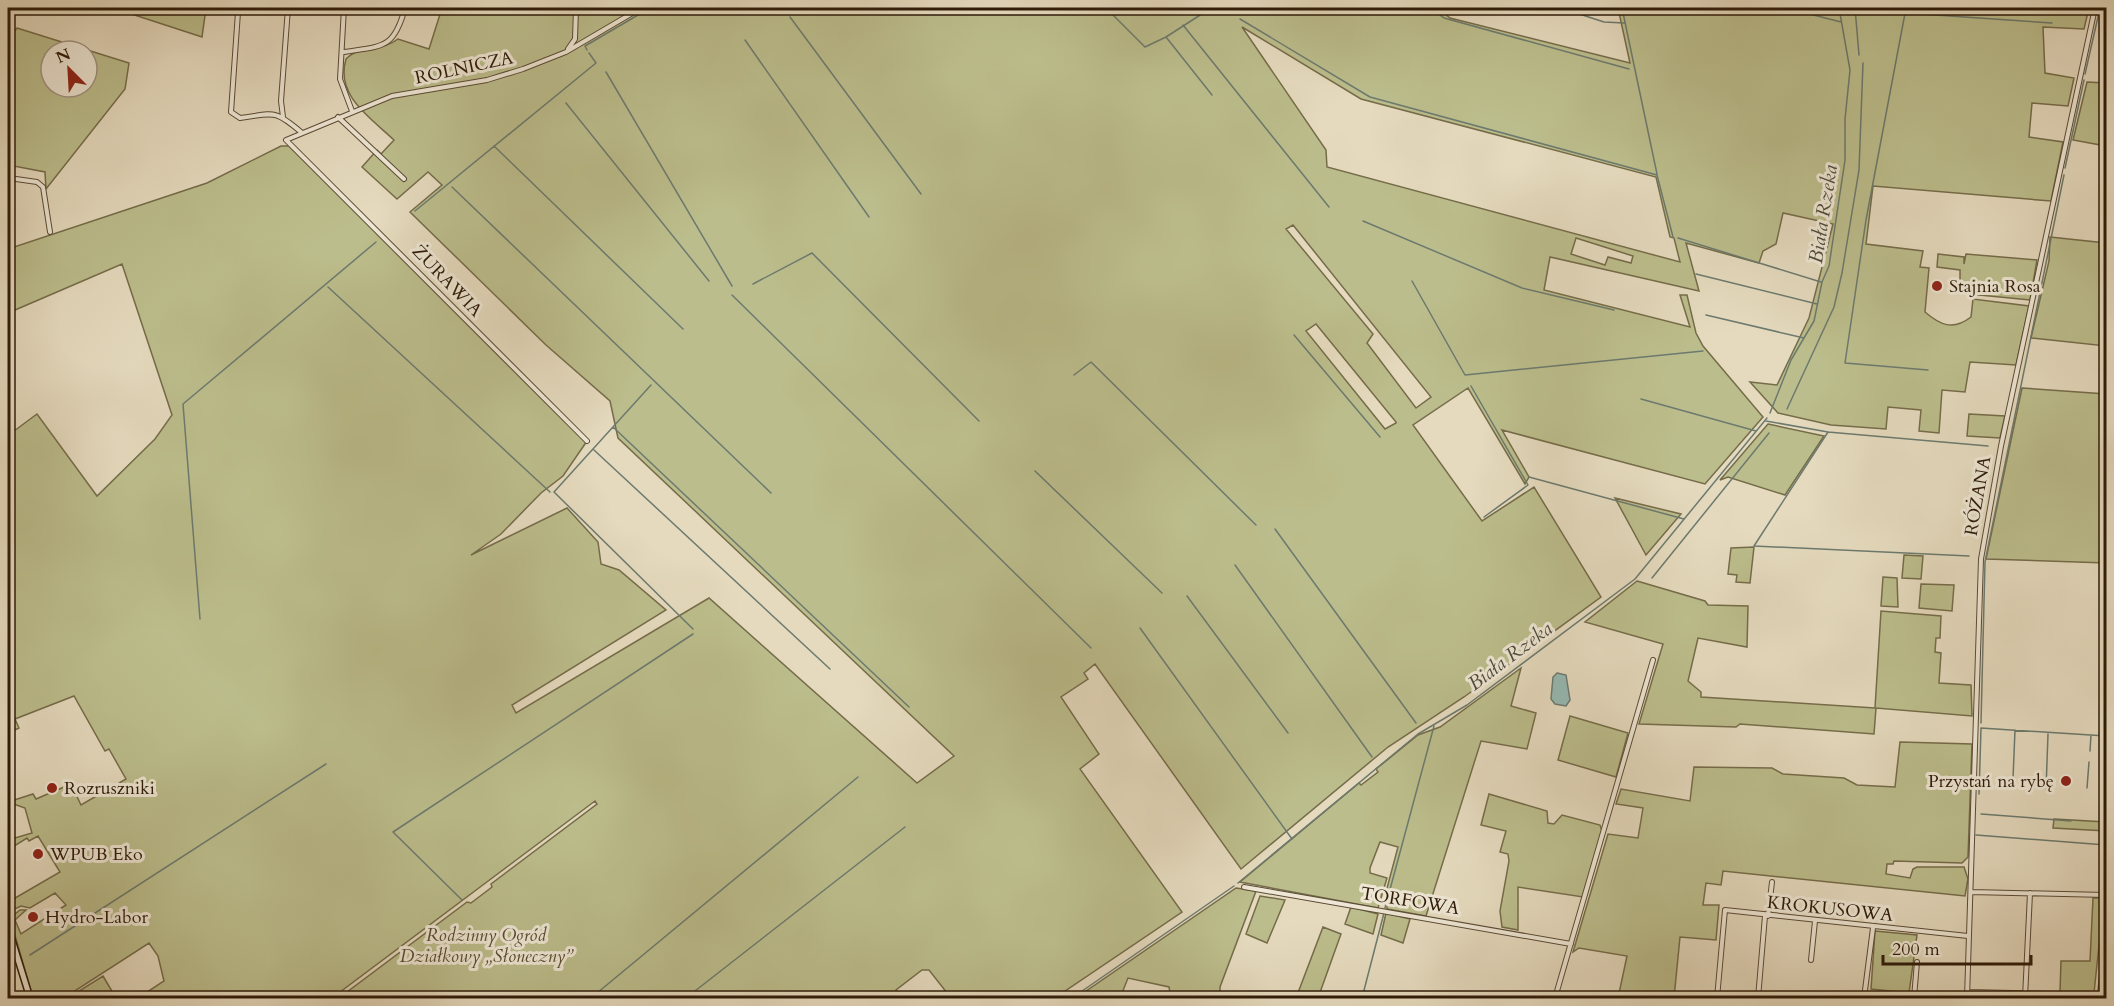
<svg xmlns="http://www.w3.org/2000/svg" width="2114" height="1006" viewBox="0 0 2114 1006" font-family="Cardo,serif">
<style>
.green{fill:#bcbd8c;stroke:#756c4a;stroke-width:1.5;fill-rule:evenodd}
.water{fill:#96bab4;stroke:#6c7a6f;stroke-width:1.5}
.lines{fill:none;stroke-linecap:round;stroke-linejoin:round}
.stream{stroke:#6c7a6f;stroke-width:1.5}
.minor-casing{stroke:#5c4b36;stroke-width:6}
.tertiary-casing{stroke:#5c4b36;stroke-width:7}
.secondary-casing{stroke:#2e1b08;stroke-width:8}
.minor{stroke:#eee7d5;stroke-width:4}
.tertiary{stroke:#eee7d5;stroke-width:4.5}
.secondary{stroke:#eee7d5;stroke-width:5}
.poi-dot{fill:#8f2418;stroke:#eee7d5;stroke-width:2}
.labels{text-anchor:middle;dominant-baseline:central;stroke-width:6;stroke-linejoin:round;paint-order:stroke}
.street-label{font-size:18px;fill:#2e1b08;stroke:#eee7d5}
.poi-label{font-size:18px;fill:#2e1b08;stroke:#eee7d5;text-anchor:start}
.park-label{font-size:18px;font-style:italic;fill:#594c30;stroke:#eee7d5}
.water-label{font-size:20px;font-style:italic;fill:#4d4b3c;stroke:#eee7d5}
</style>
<rect width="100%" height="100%" fill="#e5dabe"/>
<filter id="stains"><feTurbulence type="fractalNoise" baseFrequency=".00333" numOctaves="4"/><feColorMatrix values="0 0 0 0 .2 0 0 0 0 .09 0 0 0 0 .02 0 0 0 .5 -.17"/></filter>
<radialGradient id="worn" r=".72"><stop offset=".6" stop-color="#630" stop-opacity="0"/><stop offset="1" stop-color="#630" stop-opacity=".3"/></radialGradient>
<!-- green -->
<path class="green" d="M113 8H206L202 37Z
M442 8H1438L1450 18 1630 63 1618 8H2089L2084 29 2043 27 2045 73 2074 78 2068 106 2032 103 2029 137 2063 142 2051 201 1873 186 1866 244 1923 251 1920 267 1929 268 1925 312C1940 325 1953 331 1971 317L1973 299 2029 306 2016 365 1970 362 1965 392 1942 390 1939 433 1919 431 1921 410 1888 407 1886 429 1831 425 1778 413 1750 382 1777 385 1809 318 1833 224 1783 213 1776 244 1763 251 1759 263 1686 243 1699 291 1550 257 1544 290 1690 327 1680 295H1687L1696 333 1703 346 1763 417 1705 484 1502 430 1529 477 1525 484 1468 388 1413 425 1482 521 1534 487 1601 597 1464 697 1388 747 1241 869 1095 664 1084 673 1088 679 1061 697 1099 754 1080 769 1182 912 1065 991 1045 998H951L929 970H922L896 990 901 998H339L467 902 471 903 492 887 491 884 597 804 595 801 332 998H138L164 981 158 956 149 943 64 998H33L10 918 20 910H26L15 920 21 934 66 905 55 893 30 908 21 906 8 912V893L10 901 60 872 38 836 29 841 27 838 8 850V840L32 833 25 808 8 802 33 794 36 799 71 784 81 805 126 779 109 749 105 751 74 696 15 719 19 728 8 733V431L10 434 37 414 97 496 155 439 172 415 122 264 8 313V249L207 183 281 146H289L587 441 563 476 541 493 501 534 471 555 567 508 598 542 601 564 619 570 666 610 512 705 516 713 709 598 917 783 954 756 618 438 610 401 546 345 410 212 442 185 428 172 397 199 362 167 377 150 381 154 394 140C371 118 335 96 346 59 359 45 383 51 398 39L429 49ZM1242 27 1361 99 1656 177 1670 237 1674 238 1680 262 1327 167 1326 150ZM1293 225 1431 397 1416 408 1367 343 1373 334 1286 229ZM1576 238 1633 256 1631 263 1608 257 1605 265 1571 254ZM1316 324 1396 422V423L1385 429 1306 331Z
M17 28 129 63 125 89 46 189 45 172 8 165V40ZM51 51H87V87H51Z
M2087 82 2106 83V146L2073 140Z
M2050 237 2106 243V346L2031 338 2049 261Z
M1938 254 1964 257V264L1966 254 2037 260 2030 300 1969 294 1965 288 1960 286V270L1937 267Z
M2022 388 2106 394V563L1986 559Z
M1969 414 2005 416 2000 438 1967 436Z
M1768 424 1824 436 1785 495 1728 477 1720 480Z
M1615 498 1681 514 1646 555Z
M1754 547 1750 583 1736 582 1737 575 1728 574 1731 548Z
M1904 555 1923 556 1921 579 1902 578Z
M1883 577 1897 578 1898 607 1881 606Z
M1637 581 1705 601 1708 605 1748 606 1747 647 1698 638 1688 681 1701 692V697L1875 708 1881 611 1941 616 1940 638H1936L1935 652 1941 653 1939 683 1971 685 1972 716 1876 708 1874 734 1740 724 1736 727 1639 724 1663 644 1585 622Z
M1921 584 1954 585 1952 611 1919 608Z
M1521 668 1511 706 1536 713 1527 749 1481 741 1426 916 1387 909V905L1383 903 1398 847 1380 842 1370 868V873L1387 878 1378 908 1240 882 1359 783 1361 785 1378 772 1376 769 1418 735 1440 727Z
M1570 716 1628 733 1616 777 1558 760Z
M1900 742 1972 744 1968 857 1962 863 1894 861 1893 864H1887L1886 874 1910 878 1913 869 1917 867H1964L1968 879 1965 896 1723 871 1721 885 1706 883 1703 905H1719L1716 940 1680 937 1674 998H1618L1627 956 1579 948 1573 952 1608 834 1638 838 1643 808 1616 804 1621 789 1690 801 1694 767 1772 768 1783 774 1844 778 1857 785 1895 787Z
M1489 794 1547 811 1548 823 1554 824 1562 815 1600 825 1602 831 1583 897 1518 887V930L1502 927 1500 911 1509 861 1508 854 1500 852 1506 831 1481 825Z
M2054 819 2106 822V831L2053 828Z
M1236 888 1256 891 1220 987V998H1171L1169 987 1128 978 1120 998H1076Z
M1260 896 1285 900 1267 943 1246 934Z
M2093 898H2104L2094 993 2060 992 2061 961H2090Z
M1351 907 1378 914 1373 934 1345 924Z
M1386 913 1410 919 1403 943 1381 935Z
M1323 927 1341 934 1318 998H1296Z
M1875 931 1917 935 1909 993 1871 989Z
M103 976 116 998H68Z"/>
<!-- water -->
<path class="water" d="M1557 673 1566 675 1570 700 1566 706 1555 704 1551 699 1553 677Z"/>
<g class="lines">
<!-- stream -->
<path class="stream" d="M1106 8 1145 47 1166 37
M1211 8 1166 37 1212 95
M1430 8 1444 18 1629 69
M1561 8 1604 22 1624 23
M1622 8 1657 174
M1786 8 1841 22
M1855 8 1859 55
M1906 8 1866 220 1845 363 1928 370
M1906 13 2052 23
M790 17 921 194
M1240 19 1370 97 1657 175 1673 237
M1183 25 1329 207
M745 40 869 217
M587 50 585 46 650 8
M606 72 732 286
M2085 74 2100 8
M566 103 709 281
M494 146 683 329
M2065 168 2084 80
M452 187 771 493
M415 211 596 63 589 53
M1363 221 1522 288 1614 310
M1678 238 1821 282
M1696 274 1817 304
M1412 281 1465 375 1703 351
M753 284 812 253 979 421
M328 287 550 492
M732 295 1091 648
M1706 315 1804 338
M1294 335 1380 437
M1074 375 1091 362 1256 525
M651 385 554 492 693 629
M1471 386 1528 485 1484 517
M1641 399 1756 431
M1787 409 1834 307 1842 273 1859 170 1863 63
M1770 413 1791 360 1814 321 1822 282 1829 266 1845 160V119L1850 70 1839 8
M1766 421 1828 432 1988 446
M613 427 909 707
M1828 432 1754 546 1969 556
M594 450 830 669
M1035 471 1162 593
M1529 477 1684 519
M1275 529 1416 723
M1235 565 1372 757
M1652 578 1769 433
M1187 596 1288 733
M200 619 183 404 376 242
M1140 628 1292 839
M1981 723 1985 562 2064 175
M2090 751 2091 735
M2013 779 2015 730
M2087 788 2089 762
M2046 790 2048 734
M1979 794 1981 728 2106 736
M1981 814 2071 821
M1976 835 2106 845
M1238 883 1418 734 1467 705 1635 579 1767 418
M462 900 393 832 693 634
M1385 908 1434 726
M30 955 326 764
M2106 991V987
M591 998 858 777
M686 998 905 827
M1072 998 1234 886
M1362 998 1384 913"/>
<!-- minor casing -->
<g class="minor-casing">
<path id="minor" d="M344 8 340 79 352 111
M238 12 231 112 240 118C273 114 273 108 301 132
M568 49 575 39 576 8
M344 52C383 46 394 49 405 8
M283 117 281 101 288 8
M338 117 404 179
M9 178 37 182 43 187 50 232
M587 441 286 140 392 96 487 80 523 69 566 52 641 8
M1244 887 1571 944
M1971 892 2106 895
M1768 916 1772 882
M8 954 15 951
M1811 960 1815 921
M1968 992 2101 995
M1221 995 1240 998
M1555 998 1653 660
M1717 998 1725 910 1968 936
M1758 998 1765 916
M1864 998 1873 928
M1914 998 1917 962
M1967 998 1981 559 2001 446 2095 8
M2025 998 2030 893"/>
</g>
<!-- tertiary casing -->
<g class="tertiary-casing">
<path id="tertiary" d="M2100 998 2106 942"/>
</g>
<!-- secondary casing -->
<g class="secondary-casing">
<path id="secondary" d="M8 927 30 998"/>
</g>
<!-- minor -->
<use href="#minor" class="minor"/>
<!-- tertiary -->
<use href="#tertiary" class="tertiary"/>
<!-- secondary -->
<use href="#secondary" class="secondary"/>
</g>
<!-- markers -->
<g class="poi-dot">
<circle cx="1937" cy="286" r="6"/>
<circle cx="2066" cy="781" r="6"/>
<circle cx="52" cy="788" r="6"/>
<circle cx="38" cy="854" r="6"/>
<circle cx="33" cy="917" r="6"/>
</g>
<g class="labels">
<!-- street labels -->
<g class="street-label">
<text transform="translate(464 68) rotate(-12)">ROLNICZA</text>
<text transform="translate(447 281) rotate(46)">ŻURAWIA</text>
<text transform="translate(1978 496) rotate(-80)">RÓŻANA</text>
<text transform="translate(1410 901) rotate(9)">TORFOWA</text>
<text transform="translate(1830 909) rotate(6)">KROKUSOWA</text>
</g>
<!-- poi labels -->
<g class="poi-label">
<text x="1949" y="286">Stajnia Rosa</text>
<text x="2054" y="781" text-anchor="end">Przystań na rybę</text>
<text x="64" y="788">Rozruszniki</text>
<text x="50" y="854">WPUB Eko</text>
<text x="45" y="917">Hydro-Labor</text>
</g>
<!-- park labels -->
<g class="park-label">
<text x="486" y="935">Rodzinny Ogród<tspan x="486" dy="21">Działkowy „Słoneczny”</tspan></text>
</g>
<!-- water labels -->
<g class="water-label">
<text transform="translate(1823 214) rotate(-81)">Biała Rzeka</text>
<text transform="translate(1510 656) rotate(-37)">Biała Rzeka</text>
</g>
</g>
<!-- margin -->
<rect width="2114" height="1006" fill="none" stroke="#e5dabe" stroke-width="30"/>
<rect x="9" y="9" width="2096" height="988" fill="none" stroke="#2e1b08" stroke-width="3"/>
<rect x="15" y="15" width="2084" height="976" fill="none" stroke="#2e1b08" stroke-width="1.5"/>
<!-- north arrow -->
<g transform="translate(69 69) rotate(336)"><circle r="28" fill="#eee7d5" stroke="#a19583" stroke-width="1.5"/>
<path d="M0-4.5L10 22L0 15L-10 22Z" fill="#8f2418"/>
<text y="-9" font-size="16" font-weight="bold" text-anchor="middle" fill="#2e1b08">N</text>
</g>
<!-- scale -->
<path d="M1883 955v9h148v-9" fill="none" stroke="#2e1b08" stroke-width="3"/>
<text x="1892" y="955" font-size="18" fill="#2e1b08" stroke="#eee7d5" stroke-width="4.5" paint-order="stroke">200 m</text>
<rect width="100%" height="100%" filter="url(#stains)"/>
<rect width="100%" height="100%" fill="url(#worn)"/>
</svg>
